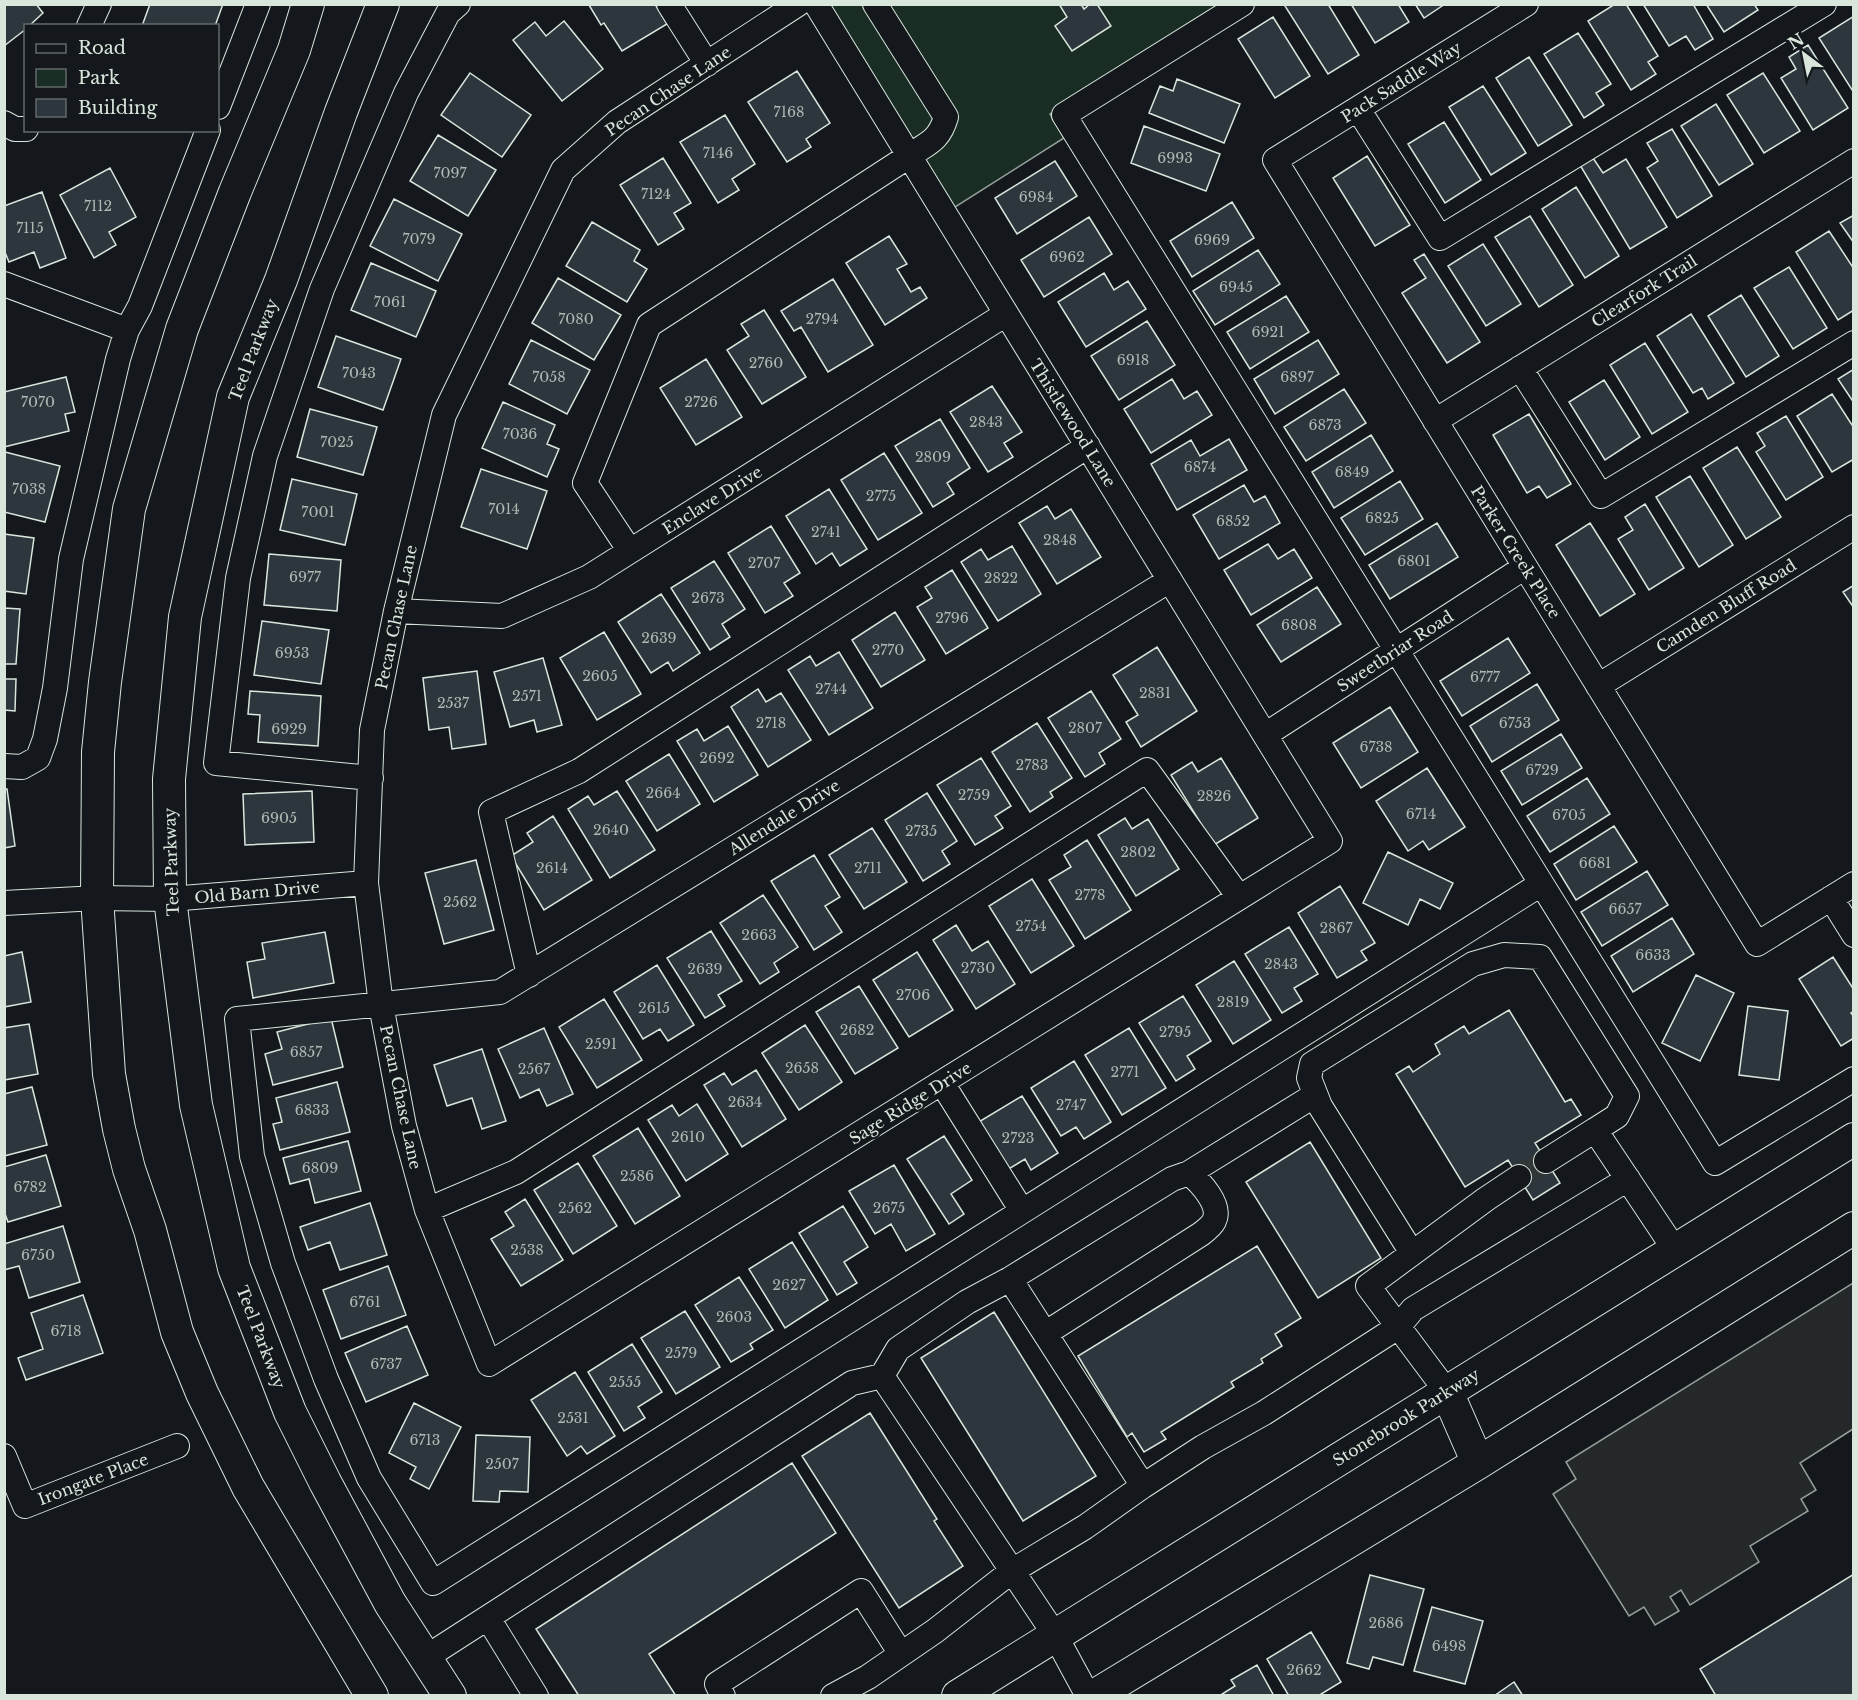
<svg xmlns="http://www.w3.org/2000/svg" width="1858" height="1700" viewBox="0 0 1858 1700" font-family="'Libre Baskerville',serif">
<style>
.green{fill:#1a2d24;stroke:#939e99;stroke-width:1.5}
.parking{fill:#24282b;stroke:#939e99;stroke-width:1.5}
.building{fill:#2c363c;stroke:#d8e6dc;stroke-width:1.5}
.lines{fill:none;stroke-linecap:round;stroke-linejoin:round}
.minor-tunnel{stroke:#313739;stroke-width:24;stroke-dasharray:24 12;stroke-linecap:butt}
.minor-casing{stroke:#d8e6dc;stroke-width:26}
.major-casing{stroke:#d8e6dc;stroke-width:34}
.minor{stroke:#14181c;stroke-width:24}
.major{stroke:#14181c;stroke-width:32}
.labels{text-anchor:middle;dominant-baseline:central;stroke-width:4.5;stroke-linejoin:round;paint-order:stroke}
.number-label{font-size:14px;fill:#adbab4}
.street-label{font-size:16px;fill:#d8e6dc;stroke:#14181c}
</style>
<rect width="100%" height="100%" fill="#14181c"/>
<!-- green -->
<path class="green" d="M829 5H1226L1050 114 1064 138 952 209Z"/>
<!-- parking -->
<path class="parking" d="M1853 1283V1429L1800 1463 1816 1490 1801 1499 1808 1511 1750 1546 1759 1562 1690 1605 1681 1590 1670 1597 1679 1611 1655 1625 1644 1607 1629 1616 1553 1494 1576 1479 1566 1462Z"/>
<!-- building -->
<path class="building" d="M4 4H36L43 13 29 26H26V29L4 46Z
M150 4H223L215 26H142Z
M590 4H655L667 24 622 51 604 23 601 25 589 5Z
M1059 4H1081L1084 9 1090 4H1097L1111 26 1072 51 1055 26 1067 17Z
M1288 4H1328L1359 55 1328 74 1285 6Z
M1351 4H1398L1409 22 1375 43Z
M1415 4H1445L1424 18Z
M1615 4H1626L1658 56 1648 62 1656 74 1631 90 1588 21Z
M1643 4H1693L1713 39 1695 50 1686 36 1669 46Z
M1706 4H1754L1758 10 1724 32Z
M1854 16V93L1819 38Z
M1273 17 1310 76 1275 98 1238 39Z
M564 21 603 69 562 101 513 40 535 22 546 36Z
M1578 33 1611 84 1596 93 1604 105 1584 118 1544 54Z
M1808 45 1848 108 1813 130 1781 78 1796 69 1789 57Z
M1529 57 1572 125 1538 146 1496 78Z
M797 71 830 123 806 139 811 147 787 162 748 102Z
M470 73 531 115 502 157 441 115Z
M1763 73 1800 131 1764 153 1727 95Z
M1177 79 1240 104 1224 143 1149 113 1160 86 1173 91Z
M1483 86 1526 153 1491 175 1449 107Z
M1716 104 1753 164 1719 185 1681 126Z
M725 115 755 164 732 179 739 190 718 203 680 142Z
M1444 122 1481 180 1445 203 1408 144Z
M1144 126 1220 154 1206 191 1131 163Z
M1672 129 1712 196 1677 218 1647 168 1658 161 1647 143Z
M438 135 496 170 468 216 410 181Z
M1367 156 1410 225 1375 246 1333 178Z
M663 158 691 203 674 213 684 229 658 245 620 185Z
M1593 158 1603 173 1626 159 1667 227 1630 249 1580 165Z
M1055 161 1077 196 1017 234 995 198Z
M110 168 136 217 109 232 116 245 94 258 60 195Z
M1576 187 1619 256 1585 278 1542 209Z
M42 192 66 258 40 268 34 252 9 262 4 250V206Z
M394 199 462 234 438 281 370 246Z
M1232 202 1254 238 1192 277 1170 241Z
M1854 215V243L1840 223Z
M1530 216 1573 285 1539 307 1495 237Z
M1089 217 1112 254 1044 297 1021 260Z
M592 222 640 250 634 261 647 269 627 302 566 266Z
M1829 231 1854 269V310L1838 320 1796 252Z
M889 236 907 264 897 269 911 292 920 287 927 298 885 325 846 263Z
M1483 244 1521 304 1486 326 1448 266Z
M1258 250 1280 284 1215 325 1193 291Z
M1424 254 1480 342 1447 363 1402 293 1426 278 1414 260Z
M371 263 436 291 416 337 351 310Z
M1789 267 1827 328 1793 349 1754 288Z
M1104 273 1114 290 1128 281 1146 309 1086 347 1058 302Z
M558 278 621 315 594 360 532 323Z
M833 279 873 345 828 372 801 327 794 331 781 311Z
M1741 295 1779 356 1746 377 1708 316Z
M1286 296 1309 332 1250 369 1227 332Z
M764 310 806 377 762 404 727 350 749 336 741 324Z
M1691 314 1734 383 1708 399 1702 388 1693 393 1657 336Z
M1147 321 1175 365 1119 400 1091 356Z
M336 336 401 359 383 410 318 387Z
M531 340 590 370 567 414 509 384Z
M1318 340 1339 374 1275 414 1254 379Z
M1645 343 1688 412 1652 434 1610 365Z
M706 359 742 417 696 445 660 388Z
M1854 369V403L1838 379Z
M66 377 75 412 65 414 69 431 4 447V392Z
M1172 379 1184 399 1197 391 1212 415 1151 453 1124 409Z
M1604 380 1640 437 1605 460 1569 402Z
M992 386 1022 432 1004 443 1013 457 988 472 950 412Z
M1344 389 1366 423 1306 461 1284 427Z
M1832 394 1854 428V459L1832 472 1797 416Z
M503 402 555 425 547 444 559 449 547 477 482 448Z
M310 409 377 427 363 475 297 457Z
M1529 414 1571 484 1547 498 1539 486 1527 493 1493 435Z
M1786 416 1823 477 1786 500 1756 452 1765 446 1757 433Z
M940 419 970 468 947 483 954 494 933 507 895 446Z
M1371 435 1393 471 1334 508 1312 472Z
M1229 439 1247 470 1177 510 1151 464 1191 440 1200 456Z
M1737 447 1781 517 1746 539 1703 468Z
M5 452 60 466 45 522 4 512Z
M884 453 922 513 878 540 841 480Z
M481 469 547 491 527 549 461 527Z
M1690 476 1733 545 1699 567 1656 497Z
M292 479 357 494 345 545 280 530Z
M1400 481 1423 519 1365 555 1341 518Z
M1244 485 1254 502 1265 496 1280 523 1219 559 1193 515Z
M829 489 867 549 840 566 832 553 816 564 786 516Z
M1645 504 1684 568 1649 590 1618 539 1633 530 1625 517Z
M1047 506 1055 519 1071 509 1101 557 1057 584 1019 523Z
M1437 523 1458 557 1390 599 1369 565Z
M1590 523 1635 594 1600 616 1556 545Z
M771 526 800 573 784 583 793 596 765 613 728 553Z
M4 534 34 538 26 594 4 591Z
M1268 544 1278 559 1294 549 1312 578 1251 615 1224 570Z
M1012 546 1041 594 998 621 961 562 981 549 988 560Z
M269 554 341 560 337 611 264 605Z
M714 561 745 609 722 624 730 637 710 650 671 588Z
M952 570 988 628 946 654 917 607 932 598 925 587Z
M1854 585V608L1843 592Z
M1317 587 1341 624 1281 662 1257 625Z
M661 594 700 653 673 671 668 662 651 673 618 622Z
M4 608 20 609 16 664H4Z
M895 612 925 660 881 687 852 640Z
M262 621 329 630 321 684 254 675Z
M604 632 641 694 597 720 560 658Z
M1508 638 1530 673 1462 716 1440 681Z
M1157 647 1197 711 1141 747 1126 722 1138 715 1113 675Z
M839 652 873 708 829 735 788 670 810 656 816 666Z
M543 658 562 725 537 732 534 720 510 727 494 672Z
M477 671 486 744 452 749 449 727 429 730 423 678Z
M4 679H16L15 711 4 710Z
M1537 684 1559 720 1492 762 1470 726Z
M758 689 766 702 781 693 811 740 768 767 731 707Z
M250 691 321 696 318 746 258 742 260 715 248 714Z
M1091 691 1121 739 1099 753 1105 764 1085 777 1048 718Z
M1390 707 1418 752 1361 788 1333 743Z
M1037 723 1072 778 1050 792 1053 797 1030 812 992 752Z
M728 726 758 775 714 802 677 741 697 729 704 741Z
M1561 734 1582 768 1522 805 1501 771Z
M669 754 700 804 657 831 626 781Z
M981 758 1011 806 995 816 1003 828 975 845 937 785Z
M1221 758 1258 818 1214 845 1171 775 1192 762 1198 772Z
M1427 768 1465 827 1429 850 1423 841 1408 851 1376 801Z
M1587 778 1610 814 1550 852 1527 816Z
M4 789H7L15 846 4 848Z
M312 791 314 842 245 845 243 794Z
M617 791 655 850 610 878 568 809 588 796 594 805Z
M927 793 957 841 942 851 950 864 923 881 885 820Z
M553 816 592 880 544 910 511 856 533 842 527 833Z
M1125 818 1132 829 1148 819 1179 869 1136 896 1098 835Z
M1614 826 1637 862 1576 900 1554 864Z
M872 828 907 882 864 909 829 855Z
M1087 840 1131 910 1085 939 1049 880 1071 867 1064 855Z
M1388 852 1453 883 1440 909 1420 899 1408 925 1363 903Z
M814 855 840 897 825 906 842 932 814 950 771 881Z
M476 860 494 930 444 944 425 873Z
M1647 871 1668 905 1602 946 1581 912Z
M1032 879 1074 946 1031 973 989 906Z
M1340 886 1375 943 1361 951 1367 960 1337 978 1298 913Z
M763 895 798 947 774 963 779 972 760 984 720 923Z
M1672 918 1694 954 1633 992 1611 956Z
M956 925 972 951 988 941 1015 984 976 1009 933 940Z
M1289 927 1318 974 1294 988 1302 1001 1282 1013 1245 954Z
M711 931 742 981 718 995 725 1006 705 1018 667 958Z
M325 932 334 983 253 998 247 962 265 959 262 943Z
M22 952 31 1002 4 1007V956Z
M917 952 953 1010 909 1037 873 980Z
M1833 957 1854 990V1011L1851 1013 1854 1017V1038L1841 1046 1799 979Z
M1234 961 1271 1020 1233 1044 1196 985Z
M657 965 694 1025 668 1041 660 1029 643 1039 614 992Z
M1696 975 1734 993 1700 1061 1662 1043Z
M859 986 898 1048 855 1074 816 1012Z
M1183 996 1211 1041 1187 1056 1195 1069 1176 1081 1139 1023Z
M604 999 642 1060 597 1088 559 1027Z
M1748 1006 1788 1011 1779 1080 1739 1075Z
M1509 1010 1565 1102 1571 1099 1581 1115 1535 1143 1560 1183 1533 1200 1508 1160 1465 1187 1396 1074 1409 1066 1413 1072 1440 1054 1435 1044 1464 1026 1469 1034Z
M331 1018 343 1067 273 1085 265 1054 282 1049 277 1032Z
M29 1024 38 1074 4 1080V1028Z
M805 1025 842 1082 799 1110 762 1053Z
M544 1028 573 1094 547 1106 539 1089 520 1098 498 1049Z
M1129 1028 1166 1088 1122 1115 1085 1055Z
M482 1049 506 1121 482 1129 472 1098 447 1106 434 1065Z
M1074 1061 1111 1122 1084 1139 1076 1127 1061 1136 1031 1088Z
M756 1070 786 1119 742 1147 704 1085 724 1073 732 1085Z
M337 1082 350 1132 280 1150 273 1124 282 1122 276 1098Z
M32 1087 47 1145 4 1156V1094Z
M1022 1096 1058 1153 1031 1170 1025 1159 1007 1170 977 1123Z
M697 1104 728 1154 686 1181 648 1120 672 1105 679 1116Z
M638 1128 680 1196 635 1224 593 1156Z
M944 1136 972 1180 951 1194 964 1214 949 1224 907 1159Z
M348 1141 361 1191 315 1203 309 1179 290 1184 283 1158Z
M1310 1142 1381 1258 1318 1298 1246 1182Z
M46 1155 61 1206 8 1222 4 1211V1167Z
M578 1163 617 1226 573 1254 534 1190Z
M894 1165 935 1234 906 1251 891 1224 875 1234 849 1191Z
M525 1199 563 1260 521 1286 491 1239 514 1226 505 1212Z
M370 1203 387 1255 340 1270 330 1242 308 1250 300 1227Z
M843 1206 868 1247 844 1262 857 1283 837 1295 799 1233Z
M63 1226 80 1282 29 1298 19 1266 4 1270V1244Z
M792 1242 828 1300 785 1328 749 1269Z
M1257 1246 1301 1318 1275 1334 1282 1346 1261 1359 1263 1363 1231 1382 1234 1387 1161 1432 1166 1439 1144 1452 1132 1433 1127 1437 1078 1356Z
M388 1266 406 1315 341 1339 323 1290Z
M739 1277 773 1330 750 1344 753 1349 731 1362 695 1305Z
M83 1295 103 1353 26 1380 18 1358 43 1349 31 1313Z
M685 1311 720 1367 676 1394 641 1338Z
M994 1312 1096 1476 1023 1521 921 1358Z
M407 1326 428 1375 366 1402 345 1353Z
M632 1344 662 1392 638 1407 645 1418 624 1431 588 1372Z
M575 1372 615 1436 587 1454 581 1446 567 1456 531 1400Z
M414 1403 461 1427 429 1489 410 1479 416 1467 389 1453Z
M870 1413 937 1519 934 1521 963 1566 899 1608 802 1456Z
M476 1435 530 1437 528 1492 500 1491 499 1502 473 1501Z
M792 1463 836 1533 649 1654 676 1696H579L536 1629Z
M1854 1574V1696H1716L1700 1669Z
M1370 1575 1424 1589 1403 1665 1373 1657 1369 1669 1347 1663Z
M1432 1607 1483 1621 1465 1684 1414 1671Z
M1311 1632 1341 1682 1318 1696H1289L1267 1659Z
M1257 1665 1274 1696H1219L1235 1686 1231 1680Z
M1514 1682 1523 1696H1494Z"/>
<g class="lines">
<!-- minor-tunnel -->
<path class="minor-tunnel" d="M1519 1177 1546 1161"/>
<!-- minor casing -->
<g class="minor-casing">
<path id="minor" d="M669 4 707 64
M798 4 617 122 563 170 444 415 396 611 372 730 366 883 381 1005 404 1126 427 1210 489 1364 1330 841 816 4
M1242 4 1064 115 1715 1163 1854 1079
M1526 4 1275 160 1757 944 1854 884
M89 26 99 4
M218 107 258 4
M1358 109 1440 238 1824 4
M4 123 15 129H26
M4 284 127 330 118 359 71 559 55 688 45 739 38 758 22 767 4 766
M127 330 140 306 208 130
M1520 368 1601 496 1854 343
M1435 421 1854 161
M630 551 585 483 649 325 909 156C928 143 939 141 946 117L875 4
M1170 580 500 992 237 1019 252 1156 283 1263 326 1379 369 1478 433 1583 1541 884
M396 611 502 616 589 577 1006 314
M1598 686 1854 527
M1265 735 1525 567
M371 778 216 763 238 578 265 456 322 289 406 93 448 13 458 4
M1831 898 1854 935
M4 903 97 898 170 899 366 883
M529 975 491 812 579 771 1088 446
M942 1083 1022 1211
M1546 1161 1595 1130 1675 1250
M1189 1173 1315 1095
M427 1210 516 1172 1147 770 1239 897
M1412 1253 1320 1106 1309 1078 1312 1064 1473 964 1504 955 1540 957 1627 1096 1617 1116 1595 1130
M1010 1279 1172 1179 1189 1173C1200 1182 1222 1205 1214 1221 1212 1225 1205 1231 1201 1234L1046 1333
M1447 1392 1368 1286 1486 1199 1519 1177
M4 1456 25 1506 177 1446
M1143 1486 1203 1447 1264 1413 1398 1327 1413 1309 1628 1179
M488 1618 536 1696
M425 1658 852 1383 882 1376 1055 1635 1088 1696
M723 1696 717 1684 861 1591 901 1654
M833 1696 868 1677 935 1631 1012 1571 1085 1527 1143 1486 1010 1279 967 1302 898 1349 882 1376"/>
</g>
<!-- major casing -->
<g class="major-casing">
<path id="major" d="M308 4 294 50 235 192 182 329 129 509 105 682 98 752 97 898 109 1074 119 1129 129 1169 150 1230 177 1332 202 1393 248 1487 372 1696
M383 4 341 112 281 280 233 397 185 617 169 779 170 899 196 1105 234 1268 290 1412 325 1482 390 1603 450 1696
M1447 1392 1478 1463
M958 1696 1854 1139
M1094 1696 1478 1463 1854 1228"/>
</g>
<!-- minor -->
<use href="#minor" class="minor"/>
<!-- major -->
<use href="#major" class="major"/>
</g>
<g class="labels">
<!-- number labels -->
<g class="number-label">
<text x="789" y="112">7168</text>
<text x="718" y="153">7146</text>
<text x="1175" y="158">6993</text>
<text x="450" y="173">7097</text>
<text x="656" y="194">7124</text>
<text x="1036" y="197">6984</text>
<text x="98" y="206">7112</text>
<text x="30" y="228">7115</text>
<text x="419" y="239">7079</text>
<text x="1212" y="240">6969</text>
<text x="1067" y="257">6962</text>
<text x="1236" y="287">6945</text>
<text x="390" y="302">7061</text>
<text x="576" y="319">7080</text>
<text x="822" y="319">2794</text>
<text x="1268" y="332">6921</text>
<text x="1133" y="360">6918</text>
<text x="766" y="363">2760</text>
<text x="359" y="373">7043</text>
<text x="549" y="377">7058</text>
<text x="1297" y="377">6897</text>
<text x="38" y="402">7070</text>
<text x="701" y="402">2726</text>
<text x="986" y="422">2843</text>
<text x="1325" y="425">6873</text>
<text x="520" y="434">7036</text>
<text x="337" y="442">7025</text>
<text x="933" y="457">2809</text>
<text x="1200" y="467">6874</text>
<text x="1352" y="472">6849</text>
<text x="29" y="489">7038</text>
<text x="881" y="496">2775</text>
<text x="504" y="509">7014</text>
<text x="318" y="512">7001</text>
<text x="1382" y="518">6825</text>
<text x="1233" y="521">6852</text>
<text x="826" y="532">2741</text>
<text x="1060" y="540">2848</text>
<text x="1414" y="561">6801</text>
<text x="764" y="563">2707</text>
<text x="305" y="577">6977</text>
<text x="1001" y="578">2822</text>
<text x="708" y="598">2673</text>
<text x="952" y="618">2796</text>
<text x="1299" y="625">6808</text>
<text x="659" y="638">2639</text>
<text x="888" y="650">2770</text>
<text x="292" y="653">6953</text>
<text x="600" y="676">2605</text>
<text x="1485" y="677">6777</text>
<text x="831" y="689">2744</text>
<text x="1155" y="693">2831</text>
<text x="527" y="696">2571</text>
<text x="453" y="703">2537</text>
<text x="771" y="723">2718</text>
<text x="1515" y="723">6753</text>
<text x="1085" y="728">2807</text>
<text x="289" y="729">6929</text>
<text x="1376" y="747">6738</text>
<text x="717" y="758">2692</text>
<text x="1032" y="765">2783</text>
<text x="1542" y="770">6729</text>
<text x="663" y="793">2664</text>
<text x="974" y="795">2759</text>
<text x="1214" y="796">2826</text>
<text x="1421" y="814">6714</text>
<text x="1569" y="815">6705</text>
<text x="279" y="818">6905</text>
<text x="611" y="830">2640</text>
<text x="921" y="831">2735</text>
<text x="1138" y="852">2802</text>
<text x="1595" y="863">6681</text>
<text x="552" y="868">2614</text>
<text x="868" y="868">2711</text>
<text x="1090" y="895">2778</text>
<text x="460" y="902">2562</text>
<text x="1625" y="909">6657</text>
<text x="1031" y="926">2754</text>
<text x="1336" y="928">2867</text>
<text x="759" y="935">2663</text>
<text x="1653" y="955">6633</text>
<text x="1281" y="964">2843</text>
<text x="978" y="968">2730</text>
<text x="705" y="969">2639</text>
<text x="913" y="995">2706</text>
<text x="1233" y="1002">2819</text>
<text x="654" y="1008">2615</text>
<text x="857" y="1030">2682</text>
<text x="1175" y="1032">2795</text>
<text x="601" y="1044">2591</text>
<text x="306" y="1052">6857</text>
<text x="802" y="1068">2658</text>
<text x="534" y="1069">2567</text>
<text x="1125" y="1072">2771</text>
<text x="745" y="1102">2634</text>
<text x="1071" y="1105">2747</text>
<text x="312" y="1110">6833</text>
<text x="688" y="1137">2610</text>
<text x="1018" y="1138">2723</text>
<text x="320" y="1168">6809</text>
<text x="637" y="1176">2586</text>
<text x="30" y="1187">6782</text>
<text x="575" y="1208">2562</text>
<text x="889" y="1208">2675</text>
<text x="527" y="1250">2538</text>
<text x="38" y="1255">6750</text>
<text x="789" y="1285">2627</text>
<text x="365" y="1302">6761</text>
<text x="734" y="1317">2603</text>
<text x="66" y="1331">6718</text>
<text x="681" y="1353">2579</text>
<text x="386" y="1364">6737</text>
<text x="625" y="1382">2555</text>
<text x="573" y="1418">2531</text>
<text x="425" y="1440">6713</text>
<text x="502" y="1464">2507</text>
<text x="1386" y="1623">2686</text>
<text x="1449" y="1646">6498</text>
<text x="1304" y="1670">2662</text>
</g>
<!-- street labels -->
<g class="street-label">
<text transform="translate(1401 82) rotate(-32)">Pack Saddle Way</text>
<text transform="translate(668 91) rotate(-34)">Pecan Chase Lane</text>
<text transform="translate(1644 291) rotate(-32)">Clearfork Trail</text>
<text transform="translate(253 350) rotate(-69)">Teel Parkway</text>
<text transform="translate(1073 423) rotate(58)">Thistlewood Lane</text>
<text transform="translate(712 500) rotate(-32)">Enclave Drive</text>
<text transform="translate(1516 552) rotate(58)">Parker Creek Place</text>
<text transform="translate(1726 606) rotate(-32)">Camden Bluff Road</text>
<text transform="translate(396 617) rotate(-78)">Pecan Chase Lane</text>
<text transform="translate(1395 651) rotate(-33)">Sweetbriar Road</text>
<text transform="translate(784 817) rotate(-32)">Allendale Drive</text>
<text transform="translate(171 862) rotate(-92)">Teel Parkway</text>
<text transform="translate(257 892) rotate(-5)">Old Barn Drive</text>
<text transform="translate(401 1097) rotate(78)">Pecan Chase Lane</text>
<text transform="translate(910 1103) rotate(-32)">Sage Ridge Drive</text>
<text transform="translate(261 1337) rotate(69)">Teel Parkway</text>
<text transform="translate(1406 1417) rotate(-32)">Stonebrook Parkway</text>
<text transform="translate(93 1479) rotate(-21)">Irongate Place</text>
</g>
</g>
<!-- border -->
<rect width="1858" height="1700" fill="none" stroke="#d8e6dc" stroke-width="12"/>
<!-- legend -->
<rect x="24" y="24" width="195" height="108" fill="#14181c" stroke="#626a69" stroke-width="1.5"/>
<rect x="36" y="44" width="30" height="9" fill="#14181c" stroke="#626a69" stroke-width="1.5"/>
<text x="78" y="54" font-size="18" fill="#d8e6dc">Road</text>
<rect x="36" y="69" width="30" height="18" fill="#1a2d24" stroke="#626a69" stroke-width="1.5"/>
<text x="78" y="84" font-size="18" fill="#d8e6dc">Park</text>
<rect x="36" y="99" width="30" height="18" fill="#2c363c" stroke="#626a69" stroke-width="1.5"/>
<text x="78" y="114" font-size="18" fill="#d8e6dc">Building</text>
<!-- north arrow -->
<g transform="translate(1804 54) rotate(328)" stroke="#14181c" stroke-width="4.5" paint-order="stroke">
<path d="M0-4.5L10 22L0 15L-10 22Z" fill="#d8e6dc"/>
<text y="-9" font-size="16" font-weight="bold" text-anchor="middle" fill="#d8e6dc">N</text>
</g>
</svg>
